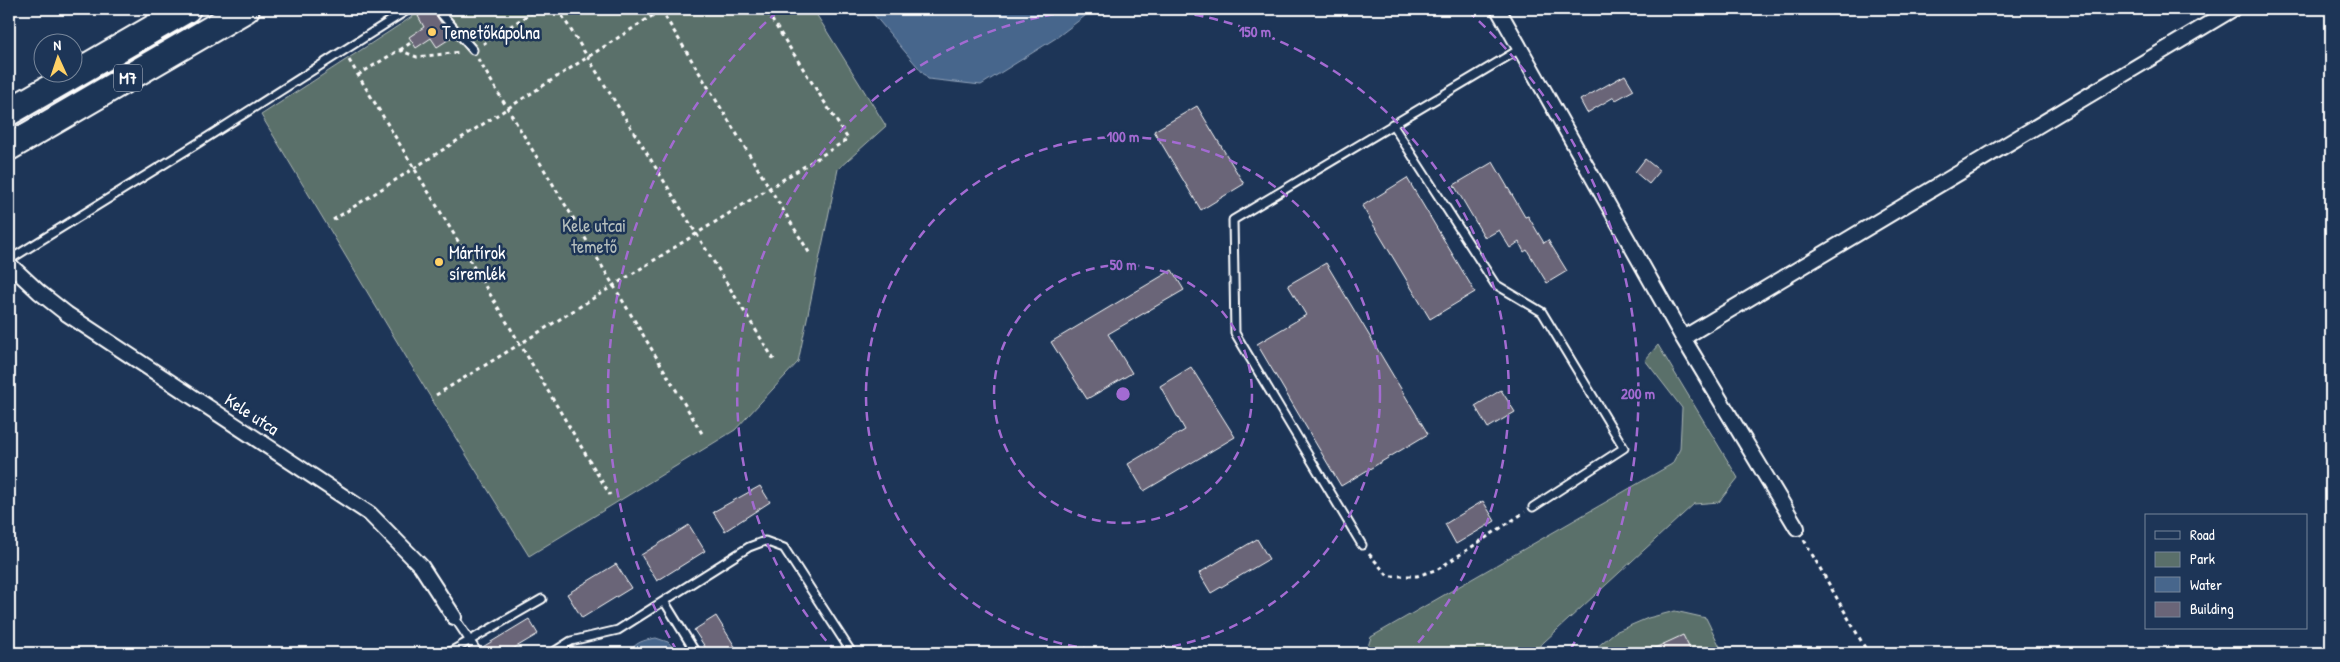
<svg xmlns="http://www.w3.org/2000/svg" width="2340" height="662" viewBox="0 0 2340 662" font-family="'Patrick Hand',sans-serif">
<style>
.green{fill:#5a6f6a;stroke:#acb7b4}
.water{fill:#47668c;stroke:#91a3ba}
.building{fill:#6a6578;stroke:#fff}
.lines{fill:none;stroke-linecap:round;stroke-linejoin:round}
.service-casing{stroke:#fff;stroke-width:11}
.minor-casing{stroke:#fff;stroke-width:18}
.motorway-casing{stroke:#fff;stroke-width:30}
.path{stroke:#fff;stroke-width:3;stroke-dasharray:4 4;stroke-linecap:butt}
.service{stroke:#1d3557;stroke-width:7}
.minor{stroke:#1d3557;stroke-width:14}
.motorway{stroke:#1d3557;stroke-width:26}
.ring{fill:none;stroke:#a36bd2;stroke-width:2.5;stroke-dasharray:9 6}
.poi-dot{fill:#ffd166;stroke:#1d3557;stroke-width:2}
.labels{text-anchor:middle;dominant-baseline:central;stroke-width:5;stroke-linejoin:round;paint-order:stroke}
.shield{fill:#1d3557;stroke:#bbc2cd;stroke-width:1}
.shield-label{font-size:16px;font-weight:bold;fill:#fff}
.poi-label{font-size:18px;fill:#fff;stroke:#1d3557;text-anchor:start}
.park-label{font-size:18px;fill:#b5bebc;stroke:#1d3557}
.street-label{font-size:18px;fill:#fff;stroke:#1d3557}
.centre{fill:#a36bd2;stroke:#1d3557;stroke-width:2.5}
.ring-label{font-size:15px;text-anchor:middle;font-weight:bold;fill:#a36bd2;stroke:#1d3557;stroke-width:5;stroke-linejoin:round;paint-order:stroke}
</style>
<rect width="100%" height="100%" fill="#1d3557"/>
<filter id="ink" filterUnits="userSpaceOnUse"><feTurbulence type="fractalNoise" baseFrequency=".02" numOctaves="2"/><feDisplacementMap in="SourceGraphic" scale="10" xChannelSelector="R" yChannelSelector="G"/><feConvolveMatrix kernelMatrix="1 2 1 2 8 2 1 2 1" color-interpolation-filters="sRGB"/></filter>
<g filter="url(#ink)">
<!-- green -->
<path class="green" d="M424 9H813L886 126 838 169 798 362 735 430 529 556 426 390 261 115Z
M1658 345 1738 478 1719 502 1694 504 1532 653H1366L1371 637 1672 464 1680 449 1682 408 1645 360Z
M1675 611 1706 618 1723 653H1590L1615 632 1648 618Z"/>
<!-- water -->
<path class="water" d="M869 9H1094L1056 38 981 85 928 79Z
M656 638 668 642 678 653H629C635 642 644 640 656 638Z"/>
<!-- building -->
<path class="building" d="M429 9H432L451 38 437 47 431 38 416 48 409 37 424 27 418 16Z
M1625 75 1634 90 1616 100 1614 97 1587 113 1580 100Z
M1197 106 1244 184 1201 210 1154 131Z
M1645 159 1660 171 1649 184 1635 172Z
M1493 162 1525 217 1528 216 1544 243 1548 240 1567 271 1547 283 1527 250 1524 252 1519 242 1510 248 1499 230 1485 238 1454 185Z
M1407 178 1475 292 1430 319 1362 206Z
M1326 263 1428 434 1341 486 1257 344 1306 315 1288 285Z
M1172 270 1184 290 1108 334 1132 373 1087 399 1051 342Z
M1191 367 1235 437 1144 491 1128 464 1185 430 1160 386Z
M1501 390 1515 412 1488 428 1475 406Z
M760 486 770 502 725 531 713 512Z
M1483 501 1495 521 1456 544 1445 524Z
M689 525 705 551 657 581 641 555Z
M1257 539 1269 559 1211 593 1199 573Z
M616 564 631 588 582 618 567 594Z
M716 616 739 653H709L694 630Z
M529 619 538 634 506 653H483L481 648Z
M1683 635 1692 653H1644Z"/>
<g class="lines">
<!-- service casing -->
<g class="service-casing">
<path id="service" d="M437 9 473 50
M1392 124 1495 284 1542 312 1624 448 1533 507
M9 260 195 145 409 9
M1362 545 1235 333 1233 220 1520 49
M664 601 696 653
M454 617 478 653
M448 653 542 599
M552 653 571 641 618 630 749 547 765 541 784 548 852 653"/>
</g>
<!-- minor casing -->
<g class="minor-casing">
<path id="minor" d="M1498 9 1683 338 1797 528
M9 264 39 292 67 314 370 514 421 566 454 617
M1683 338 2233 9"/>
</g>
<!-- motorway casing -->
<g class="motorway-casing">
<path id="motorway" d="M9 112 187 9
M9 147 246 9"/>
</g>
<!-- path -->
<path class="path" d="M558 9 776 363
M661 10 810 254
M483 44 537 9
M400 50 412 42
M478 59 703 435
M349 60 520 344 848 139 765 9
M358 75 399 50 417 57 461 52
M333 220 663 9
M436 395 520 344 610 495
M1804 540 1868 653
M1369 554 1388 576H1417L1438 569 1525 512"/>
<!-- service -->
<use href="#service" class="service"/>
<!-- minor -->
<use href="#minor" class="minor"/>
<!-- motorway -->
<use href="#motorway" class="motorway"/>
</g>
</g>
<!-- distance rings -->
<g class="ring">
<circle cx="1123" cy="394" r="129"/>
<circle cx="1123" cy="394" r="257"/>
<path d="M836 652A386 386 0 0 1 1096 9M1150 9A386 386 0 0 1 1410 652"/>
<path d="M677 651A515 515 0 0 1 778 11M1468 11A515 515 0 0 1 1569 652"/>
</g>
<!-- markers -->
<g class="poi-dot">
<circle cx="432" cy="32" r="5"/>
<circle cx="439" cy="262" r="5"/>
</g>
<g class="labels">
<!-- shield labels -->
<rect class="shield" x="114" y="64.5" width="28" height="27" rx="4"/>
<g class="shield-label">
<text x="128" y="78">M7</text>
</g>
<!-- poi labels -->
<g class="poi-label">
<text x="442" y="32">Temetőkápolna</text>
<text x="449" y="252">Mártírok<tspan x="449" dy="21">síremlék</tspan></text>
</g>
<!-- park labels -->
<g class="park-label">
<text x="594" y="225">Kele utcai<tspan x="594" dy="21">temető</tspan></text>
</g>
<!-- street labels -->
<g class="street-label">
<text transform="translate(252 414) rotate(33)">Kele utca</text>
</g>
</g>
<circle cx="1123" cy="394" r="8" class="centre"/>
<g class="ring-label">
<text x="1255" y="37">150 m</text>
<text x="1123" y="142">100 m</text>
<text x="1123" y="270">50 m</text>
<text x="1638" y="399">200 m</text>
</g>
<!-- margin -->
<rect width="2340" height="662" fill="none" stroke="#1d3557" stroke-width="30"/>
<rect x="15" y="15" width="2310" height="632" fill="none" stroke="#fff" stroke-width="2" filter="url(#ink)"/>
<!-- legend -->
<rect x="2145" y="514" width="162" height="115" fill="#1d3557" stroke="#77869a"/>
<rect x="2155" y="531" width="25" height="8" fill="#1d3557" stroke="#77869a"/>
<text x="2190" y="540" font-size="15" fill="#ffffff">Road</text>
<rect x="2155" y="552" width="25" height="15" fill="#5a6f6a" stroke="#77869a"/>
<text x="2190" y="564" font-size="15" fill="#ffffff">Park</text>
<rect x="2155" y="577" width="25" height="15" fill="#47668c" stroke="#77869a"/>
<text x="2190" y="590" font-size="15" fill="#ffffff">Water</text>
<rect x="2155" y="602" width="25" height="15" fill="#6a6578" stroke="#77869a"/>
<text x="2190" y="614" font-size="15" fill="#ffffff">Building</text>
<!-- north arrow -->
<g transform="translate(58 58) rotate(357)"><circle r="24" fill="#1d3557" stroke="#77869a"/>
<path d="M0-4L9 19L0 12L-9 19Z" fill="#ffd166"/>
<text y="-8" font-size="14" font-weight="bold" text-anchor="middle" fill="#ffffff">N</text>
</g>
</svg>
